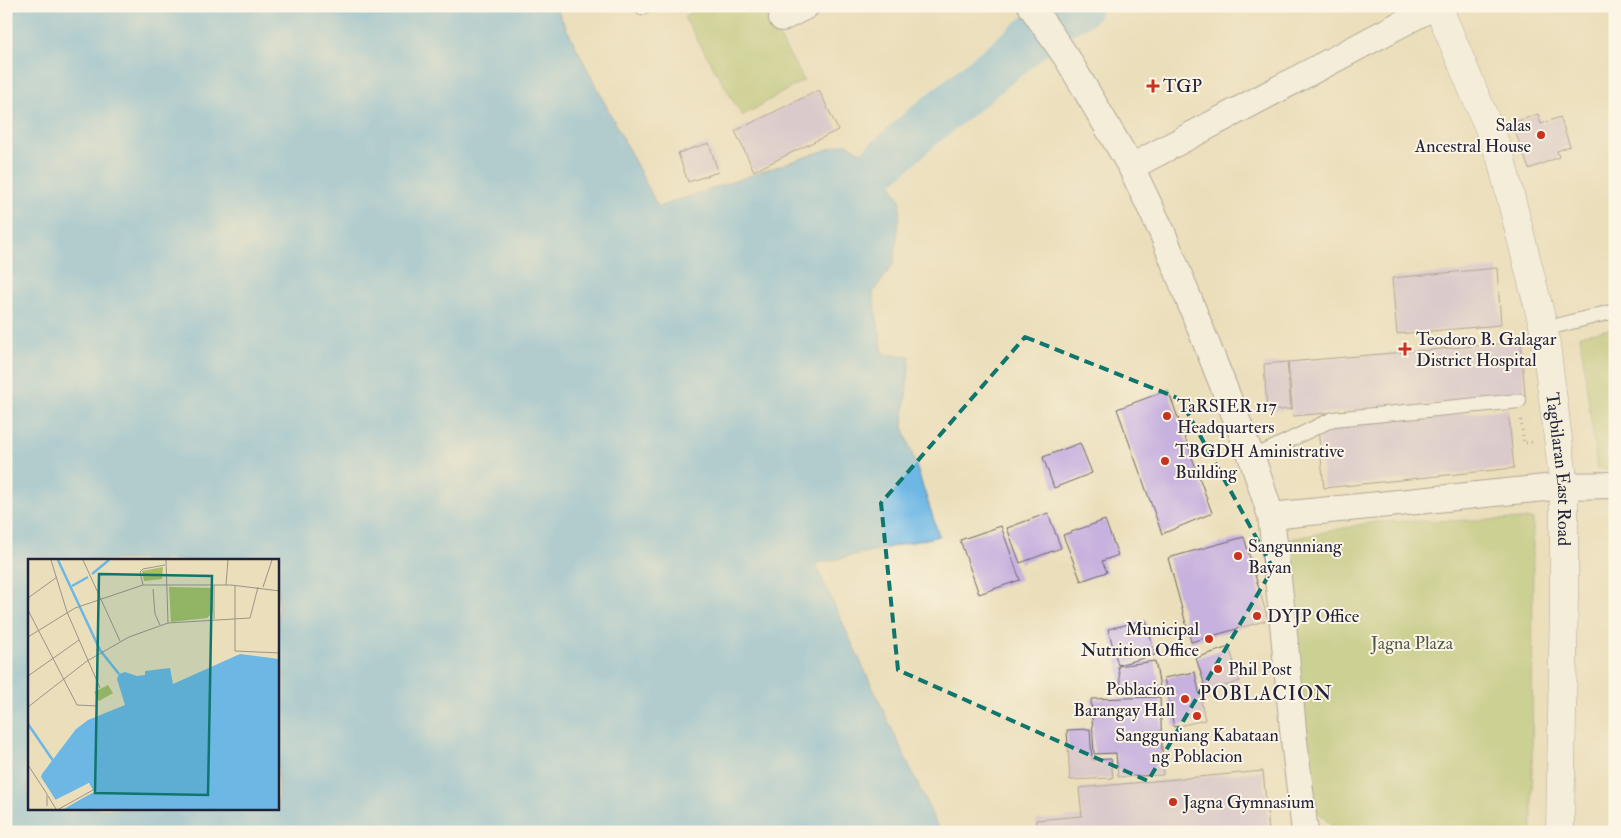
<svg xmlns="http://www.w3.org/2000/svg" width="1621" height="838" viewBox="0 0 1621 838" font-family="'IM FELL Double Pica',serif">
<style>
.green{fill:#a8bf64;stroke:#657050}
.water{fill:#6db7e5;stroke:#486c90;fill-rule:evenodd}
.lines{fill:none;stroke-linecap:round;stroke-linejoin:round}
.river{stroke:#6db7e5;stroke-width:45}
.building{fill:#c7b1de}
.service-casing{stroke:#686468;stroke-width:16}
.minor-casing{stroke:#686468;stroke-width:28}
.primary-casing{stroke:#686468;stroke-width:29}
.path{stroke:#686468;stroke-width:3;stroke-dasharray:1 4;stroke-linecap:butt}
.service{stroke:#fff;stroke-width:14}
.minor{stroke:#fff;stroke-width:26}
.primary{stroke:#fff;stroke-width:28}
.marked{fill:none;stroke:#0f766e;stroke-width:4;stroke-dasharray:10 6;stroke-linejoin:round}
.poi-dot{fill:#c8321e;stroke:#fcf5e5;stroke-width:2}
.labels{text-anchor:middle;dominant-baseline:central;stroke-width:4;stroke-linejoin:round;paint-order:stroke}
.poi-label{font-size:18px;fill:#22223b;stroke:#fcf5e5;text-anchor:start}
.street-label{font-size:18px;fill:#22223b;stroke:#fcf5e5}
.park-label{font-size:18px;fill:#515949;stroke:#fcf5e5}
.quarter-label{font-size:20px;letter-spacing:1px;fill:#22223b;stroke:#fcf5e5}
.inset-river{fill:none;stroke:#6db7e5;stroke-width:2.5}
.inset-road{fill:none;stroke:#9b9388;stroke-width:1}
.view{fill:#0f766e;fill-opacity:0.15;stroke:#0f766e;stroke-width:2.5}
.inset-edge{fill:none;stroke:#22223b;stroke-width:2.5}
</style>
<rect width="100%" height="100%" fill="#fcf5e5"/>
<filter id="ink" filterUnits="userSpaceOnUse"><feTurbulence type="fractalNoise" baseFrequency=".02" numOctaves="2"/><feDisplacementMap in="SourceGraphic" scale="10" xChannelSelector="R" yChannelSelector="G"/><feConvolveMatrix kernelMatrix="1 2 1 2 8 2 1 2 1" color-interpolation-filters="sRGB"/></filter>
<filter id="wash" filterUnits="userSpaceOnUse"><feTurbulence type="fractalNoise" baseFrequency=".0096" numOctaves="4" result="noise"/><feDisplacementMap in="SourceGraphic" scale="20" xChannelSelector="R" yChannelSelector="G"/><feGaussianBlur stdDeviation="1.12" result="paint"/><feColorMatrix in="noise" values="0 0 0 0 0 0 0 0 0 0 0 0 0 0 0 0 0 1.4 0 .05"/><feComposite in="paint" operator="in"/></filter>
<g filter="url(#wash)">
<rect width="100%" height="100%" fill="#ebdfbb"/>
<!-- green -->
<path class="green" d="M701 6H761L804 80 742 116 684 17Z
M1615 328V469L1597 468 1580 335Z
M1533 519 1532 832H1338L1312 806 1277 542 1373 522Z"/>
<!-- water -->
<path class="water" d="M6 6H555L658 207 846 143 881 164 901 202 894 263 873 293 883 354 910 356 903 426 939 536 815 564 940 832H6ZM29 560H278V809H29Z"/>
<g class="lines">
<!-- river -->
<path class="river" d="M881 164 920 129 1058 17 1079 6"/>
</g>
<g id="blocks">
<!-- building -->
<path class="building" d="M819 90 838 130 754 171 735 131Z
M1538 114 1541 124 1560 117 1570 146 1557 151 1559 157 1529 169 1512 123Z
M709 143 718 172 688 182 678 153Z
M1497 268 1501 325 1397 334 1392 278Z
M1521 342 1525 396 1293 416 1288 362Z
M1287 362 1291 409 1267 411 1264 364Z
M1168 390 1212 513 1162 534 1117 409Z
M1508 409 1514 468 1324 488 1318 428Z
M1080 443 1092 473 1054 488 1043 457Z
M1048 513 1061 548 1020 563 1007 528Z
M1105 520 1118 555 1102 561 1107 572 1081 581 1063 535Z
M1001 526 1020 580 979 594 960 540Z
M1244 537 1268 620 1191 642 1168 558Z
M1146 620 1155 655 1118 665 1108 629Z
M1229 647 1240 681 1207 692 1196 658Z
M1155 661 1160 687 1122 693 1118 666Z
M1195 672 1205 720 1174 727 1164 678Z
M1160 697 1163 775 1118 777 1116 753 1094 754 1091 699Z
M1090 729 1092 760 1111 759 1113 778 1070 780 1067 730Z
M1263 771 1269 832H1037L1036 820 1082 816 1079 788Z"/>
</g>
</g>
<g filter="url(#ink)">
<use href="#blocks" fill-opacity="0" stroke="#686468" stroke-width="1"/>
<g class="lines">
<!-- service casing -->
<g class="service-casing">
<path id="service" d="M642 8V6
M1544 329 1615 311
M1252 458 1333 419 1519 401"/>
</g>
<!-- minor casing -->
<g class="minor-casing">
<path id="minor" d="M1031 6 1067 58 1131 167 1162 232 1252 458 1271 516 1283 623 1294 740 1305 832
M782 18 806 6
M1131 167 1435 6
M1271 516 1564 486 1615 485"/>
</g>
<!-- primary casing -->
<g class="primary-casing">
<g id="primary">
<path id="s1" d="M1438 6 1500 155 1544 329 1564 486V600L1560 832"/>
</g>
</g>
<!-- path -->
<path class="path" d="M1521 420 1524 443 1534 442"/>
<!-- service -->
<use href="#service" class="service"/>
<!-- minor -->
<use href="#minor" class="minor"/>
<!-- primary -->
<use href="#primary" class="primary"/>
</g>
</g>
<!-- marked area -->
<path d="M0 0H1621V838H0ZM1025 337 1180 399 1273 568 1148 781 898 670 881 503Z" fill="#ebdfbb" fill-opacity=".55" fill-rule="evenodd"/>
<path class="marked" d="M1025 337 1180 399 1273 568 1148 781 898 670 881 503Z"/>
<!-- markers -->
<g class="poi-dot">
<path d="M1150.5 78.5h5v5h5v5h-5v5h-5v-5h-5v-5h5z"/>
<circle cx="1541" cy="135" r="5"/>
<path d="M1402.5 341.5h5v5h5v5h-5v5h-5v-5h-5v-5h5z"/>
<circle cx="1167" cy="416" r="5"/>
<circle cx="1165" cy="461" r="5"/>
<circle cx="1238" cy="556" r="5"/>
<circle cx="1257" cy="616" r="5"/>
<circle cx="1209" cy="639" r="5"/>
<circle cx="1218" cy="669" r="5"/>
<circle cx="1185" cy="699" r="5"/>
<circle cx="1197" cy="716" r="5"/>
<circle cx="1173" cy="802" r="5"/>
</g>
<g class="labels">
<!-- poi labels -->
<g class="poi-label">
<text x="1163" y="86">TGP</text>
<text x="1531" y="125" text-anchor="end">Salas<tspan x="1531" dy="21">Ancestral House</tspan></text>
<text x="1416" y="339">Teodoro B. Galagar<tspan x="1416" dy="21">District Hospital</tspan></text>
<text x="1177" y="406">TaRSIER 117<tspan x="1177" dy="21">Headquarters</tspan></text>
<text x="1175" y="451">TBGDH Aministrative<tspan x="1175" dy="21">Building</tspan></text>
<text x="1248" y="546">Sangunniang<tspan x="1248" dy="21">Bayan</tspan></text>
<text x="1267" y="616">DYJP Office</text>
<text x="1199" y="629" text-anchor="end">Municipal<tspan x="1199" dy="21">Nutrition Office</tspan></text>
<text x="1228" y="669">Phil Post</text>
<text x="1175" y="689" text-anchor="end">Poblacion<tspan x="1175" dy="21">Barangay Hall</tspan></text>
<text x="1197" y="735" text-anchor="middle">Sangguniang Kabataan<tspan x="1197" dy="21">ng Poblacion</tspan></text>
<text x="1183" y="802">Jagna Gymnasium</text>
</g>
<!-- street labels -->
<g class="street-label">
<text stroke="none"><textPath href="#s1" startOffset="482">Tagbilaran East Road</textPath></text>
</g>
<!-- park labels -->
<g class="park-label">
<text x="1412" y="643">Jagna Plaza</text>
</g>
<!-- quarter labels -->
<g class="quarter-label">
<text x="1266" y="693">POBLACION</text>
</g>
</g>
<!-- overview -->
<g transform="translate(28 559)">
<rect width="251" height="251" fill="#ebdfbb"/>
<path d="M135 8 134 20 116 22 114 12ZM141 28 185 29V53L179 59 143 63ZM80 126 85 134 71 142 66 133Z" fill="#a8bf64"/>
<path d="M212 95 251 100V250H36L65 233 61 224 27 241 13 218 14 215 48 170 60 161 97 146 89 120 91 115 97 113 109 117 117 116V112L142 109 145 125Z" fill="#6db7e5"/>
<path d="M13 218 29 243 61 224 66 233 34 250 62 232 60 227 28 245Z" fill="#ebdfbb"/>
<path class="inset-river" d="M30 1 72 91 91 115M64 15 81 1M44 27 60 18M0 165 26 203"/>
<path class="inset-road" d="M23 1 39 53 72 129M55 1 92 82M138 1 140 64M115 26 112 13 115 10 137 6M198 26 200 1M207 27V92L252 94M235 28 244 1M125 30 127 55 132 66M0 39 29 18M0 51 49 146 70 147M186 60V26M0 78 47 49 115 26H203L252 32M0 117 51 81M0 148 59 102 101 78 140 64 222 59 230 28M0 206 19 235V247M20 237 28 250M31 250 65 231"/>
<path class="view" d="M71 15 184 17 180 236 67 234Z"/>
<rect width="251" height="251" class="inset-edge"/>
</g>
<!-- margin -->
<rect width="1621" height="838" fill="none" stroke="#fcf5e5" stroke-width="25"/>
</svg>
